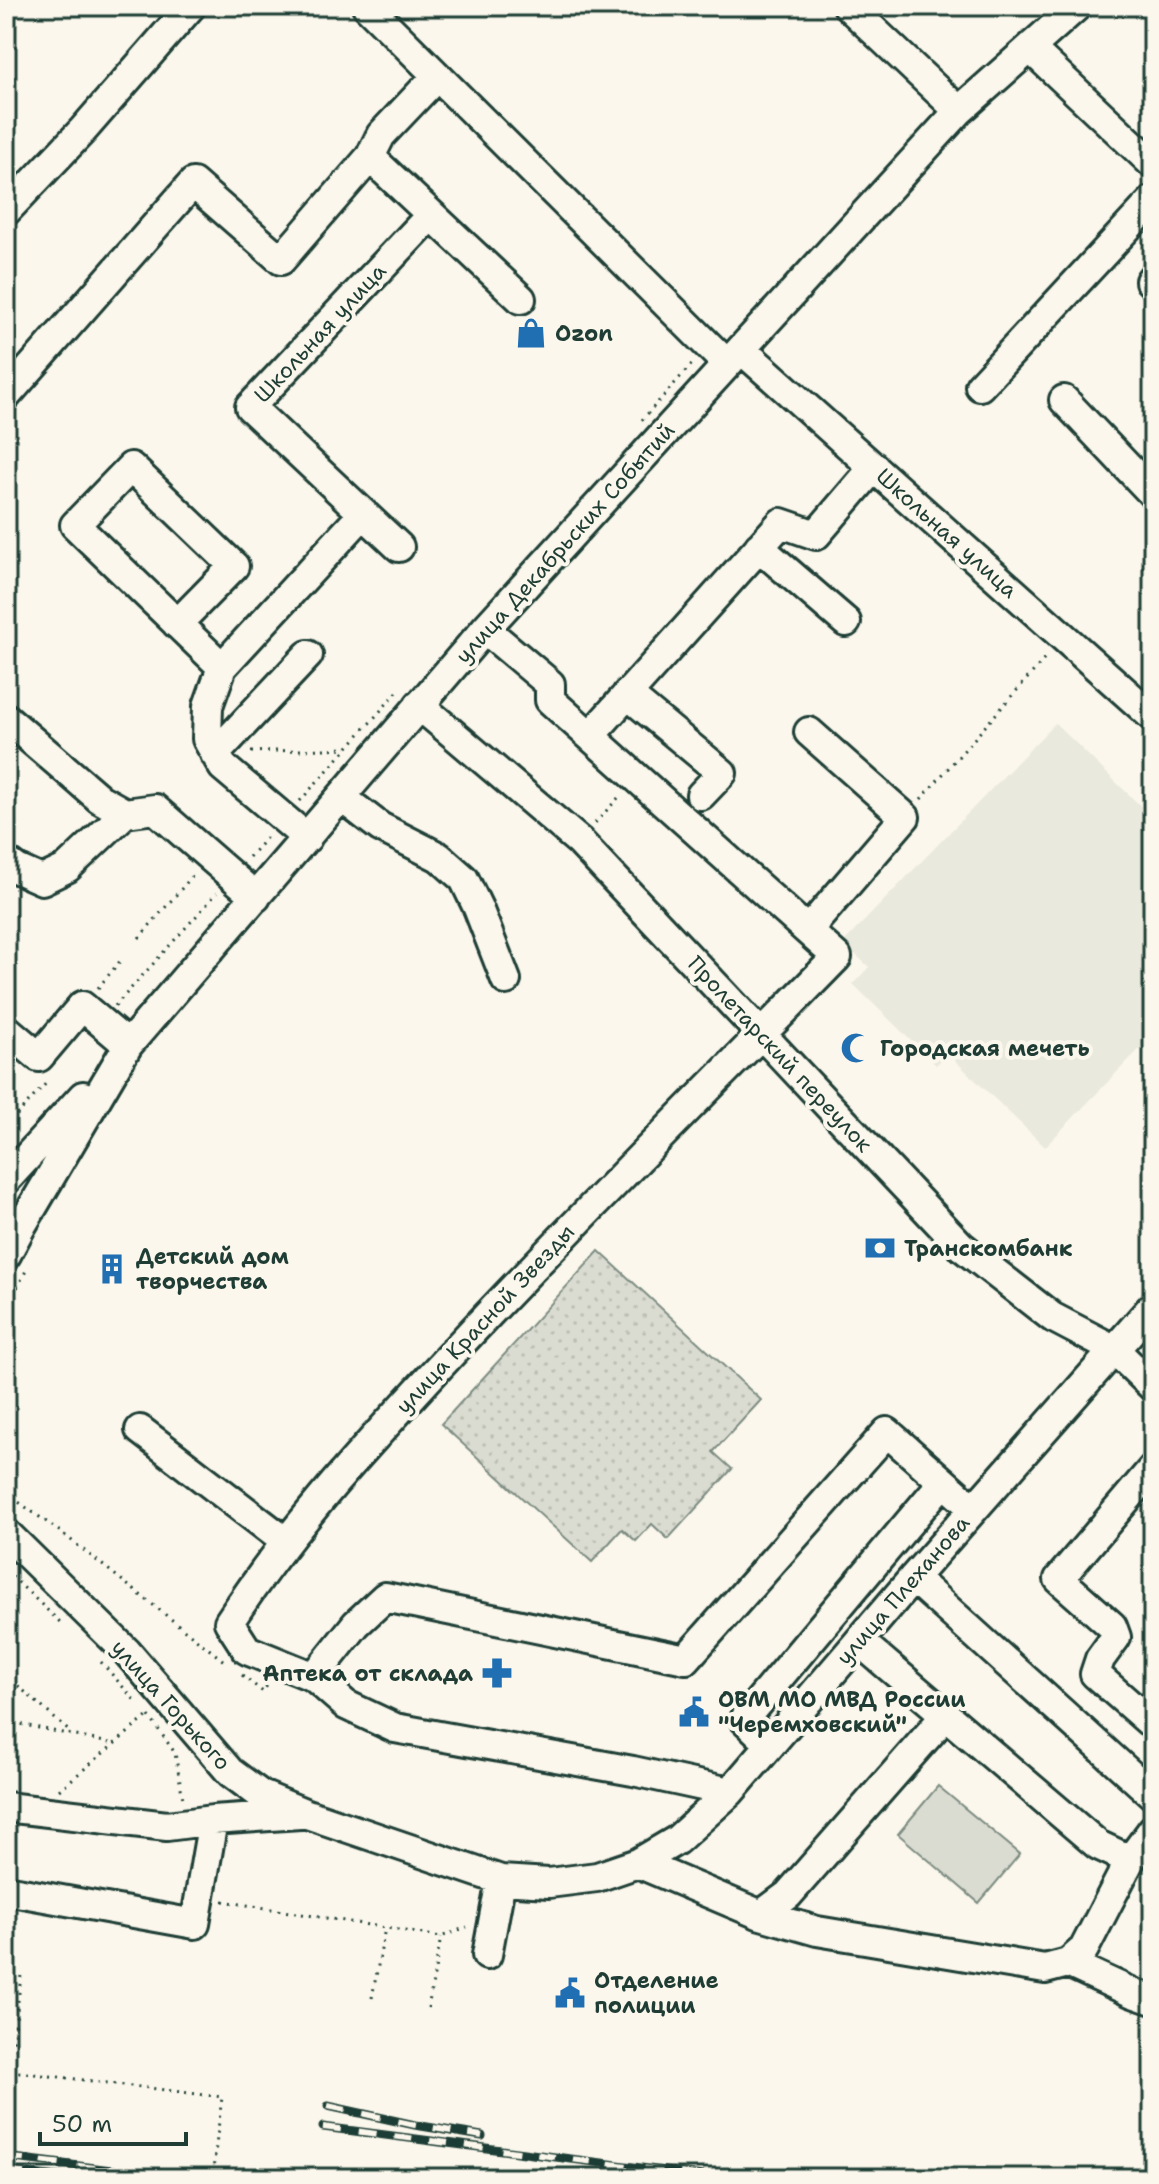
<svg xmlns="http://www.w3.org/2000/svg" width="1159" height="2184" viewBox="0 0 1159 2184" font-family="'Shantell Sans',sans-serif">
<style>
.built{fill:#eae9de}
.grass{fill:#dbdcd1;stroke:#7d8c82;stroke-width:2}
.park{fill:url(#park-dots);stroke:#7d8c82;stroke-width:2}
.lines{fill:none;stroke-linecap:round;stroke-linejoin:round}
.minor-casing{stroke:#1f3d34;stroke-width:34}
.path{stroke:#1f3d34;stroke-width:3;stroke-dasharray:2 6;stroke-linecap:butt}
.minor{stroke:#fbf7ec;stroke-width:28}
.rail-casing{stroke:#1f3d34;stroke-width:9}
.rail{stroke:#fbf7ec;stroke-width:6;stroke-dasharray:18;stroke-linecap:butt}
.labels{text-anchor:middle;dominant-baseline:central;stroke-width:8;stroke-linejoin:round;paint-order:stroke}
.street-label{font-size:22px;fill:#1f3d34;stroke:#fbf7ec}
.poi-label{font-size:22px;font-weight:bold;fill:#1f3d34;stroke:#fbf7ec;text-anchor:start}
</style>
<defs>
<pattern id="park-dots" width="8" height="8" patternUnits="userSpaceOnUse" patternTransform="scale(2)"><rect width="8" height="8" fill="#dbdcd1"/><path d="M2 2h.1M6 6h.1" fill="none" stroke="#bcbeb4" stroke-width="1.8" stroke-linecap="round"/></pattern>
</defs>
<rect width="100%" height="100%" fill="#fbf7ec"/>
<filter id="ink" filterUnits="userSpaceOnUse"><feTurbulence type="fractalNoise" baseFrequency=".0125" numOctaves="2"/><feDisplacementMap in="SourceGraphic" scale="16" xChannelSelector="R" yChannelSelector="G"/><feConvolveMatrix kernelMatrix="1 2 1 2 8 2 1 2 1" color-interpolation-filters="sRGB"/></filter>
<g filter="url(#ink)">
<!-- built -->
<path class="built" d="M1055 723 1153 818V1035L1045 1147 948 1054 936 1065 853 984 869 967 843 943Z"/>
<!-- grass -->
<path class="grass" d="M938 1786 1020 1854 979 1903 898 1834Z"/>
<!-- park -->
<path class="park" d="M599 1251 761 1400 713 1452 732 1469 668 1539 652 1524 636 1541 622 1529 592 1562 441 1424Z"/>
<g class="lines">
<!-- minor casing -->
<g class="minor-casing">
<path id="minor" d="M367 6 727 364
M848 6 959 111
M1030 48 1153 164
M437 76 381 135 370 157 521 299
M6 211 83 130 191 6
M1153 277 1150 281 1153 284
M741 349 1153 717
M980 386 1153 200
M6 396 193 183 281 260 370 157
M1064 400 1153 494
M399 547 250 407 430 216
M759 547 846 622
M177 624 234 566 131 467 75 525 222 667
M485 629 550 684V700L590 736 781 523 816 535 874 467
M627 694 722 773 701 795
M419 705 579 841 961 1246 1052 1317 1115 1350 1153 1387
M6 718 100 799 125 813 155 809 256 897
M590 736 837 957C709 1088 578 1218 453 1352 373 1438 293 1524 229 1622L247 1650 314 1677 356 1624 385 1597 686 1659 887 1432 974 1509
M215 754 308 655
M341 797 380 827 439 857 464 879 478 908 506 980
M307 838 223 767 207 739 208 706 222 667 363 514
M6 861 17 869 42 880 67 868 125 813
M808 930 905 817 809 732
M6 1029 39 1057 82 1006 128 1045
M6 1180 83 1096
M6 1255 22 1225 128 1045 485 629 959 111 1077 6
M140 1430 286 1542
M1153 1468 1059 1579 1112 1626 1116 1637 1100 1659 1095 1674 1153 1725
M6 1533 127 1652 230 1772 261 1795 304 1813 501 1880 549 1883 597 1877 638 1863 677 1840 730 1792 913 1578 1153 1306
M913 1578 1153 1795
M859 1641 1098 1845 1130 1860 1153 1829
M314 1677 346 1705 395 1728 633 1771 730 1792
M770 1744 744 1719 943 1482
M6 1807 167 1826 213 1820 300 1814
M638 1863 761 1915 817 1931 1045 1969 1068 1963 1084 1949 1130 1860
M6 1890 195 1924 213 1820
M761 1915 788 1895 946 1715
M487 1955 501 1880
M1068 1963 1133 1993 1153 2000"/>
</g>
<!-- path -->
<path class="path" d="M642 420 693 363
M251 752 347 748
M921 799 1048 655
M300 801 399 690
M595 823 620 796
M249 857 268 836
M139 938 194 874
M98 988 121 960
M115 1006 217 893
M6 1127 49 1080
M6 1309 28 1267
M6 1493 62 1533 224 1661
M6 1571 61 1623
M101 1662 138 1704
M6 1675 70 1732
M242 1675 263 1692 268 1684
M149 1716 175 1753 183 1799
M6 1721 114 1744
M59 1790 148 1716
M223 1901 441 1937 467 1927
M6 1974 21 1975 10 2071 222 2097 212 2178
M372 1998 385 1928
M428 2008 441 1937"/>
<!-- minor -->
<use href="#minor" class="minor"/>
<!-- rail casing -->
<g class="rail-casing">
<path id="rail" d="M328 2106 415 2125 482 2136
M323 2127 719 2178
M6 2157 177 2178
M6 2171 67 2178"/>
</g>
<!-- rail -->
<use href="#rail" class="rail"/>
</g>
</g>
<!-- icons -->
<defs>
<g id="shop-bare" transform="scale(2.4)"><path d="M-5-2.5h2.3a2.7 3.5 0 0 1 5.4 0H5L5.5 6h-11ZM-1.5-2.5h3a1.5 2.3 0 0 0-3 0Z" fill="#1f6fb2" stroke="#fbf7ec" stroke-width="2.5" paint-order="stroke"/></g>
<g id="mosque-bare" transform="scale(2.4)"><path d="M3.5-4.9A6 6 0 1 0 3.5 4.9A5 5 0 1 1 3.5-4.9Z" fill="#1f6fb2" stroke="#fbf7ec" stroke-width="2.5" paint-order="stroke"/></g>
<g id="bank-bare" transform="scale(2.4)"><path d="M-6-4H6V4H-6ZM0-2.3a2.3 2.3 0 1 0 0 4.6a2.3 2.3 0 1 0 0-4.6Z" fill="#1f6fb2" stroke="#fbf7ec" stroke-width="2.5" paint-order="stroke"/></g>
<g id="building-bare" transform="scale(2.4)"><path d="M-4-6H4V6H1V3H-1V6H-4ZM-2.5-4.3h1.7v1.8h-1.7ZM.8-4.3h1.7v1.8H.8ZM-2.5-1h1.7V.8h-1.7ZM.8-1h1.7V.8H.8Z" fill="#1f6fb2" stroke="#fbf7ec" stroke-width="2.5" paint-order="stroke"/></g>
<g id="pharmacy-bare" transform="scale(2.4)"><path d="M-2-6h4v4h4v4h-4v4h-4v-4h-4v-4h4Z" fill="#1f6fb2" stroke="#fbf7ec" stroke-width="2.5" paint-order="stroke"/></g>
<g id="civic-bare" transform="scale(2.4)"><path d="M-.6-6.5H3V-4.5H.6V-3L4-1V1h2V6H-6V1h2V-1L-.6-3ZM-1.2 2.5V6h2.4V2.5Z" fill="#1f6fb2" stroke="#fbf7ec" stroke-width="2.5" paint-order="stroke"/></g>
</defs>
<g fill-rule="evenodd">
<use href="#shop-bare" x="531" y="333"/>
<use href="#mosque-bare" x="856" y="1048"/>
<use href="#bank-bare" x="880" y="1248"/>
<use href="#building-bare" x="112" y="1269"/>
<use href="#pharmacy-bare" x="497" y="1673"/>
<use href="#civic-bare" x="694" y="1712"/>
<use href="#civic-bare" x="570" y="1993"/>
</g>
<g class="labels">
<!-- street labels -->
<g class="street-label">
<text transform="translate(320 333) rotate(-47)">Школьная улица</text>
<text transform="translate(947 533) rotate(42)">Школьная улица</text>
<text transform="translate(565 543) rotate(-48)">улица Декабрьских Событий</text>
<text transform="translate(780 1054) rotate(47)">Пролетарский переулок</text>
<text transform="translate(485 1319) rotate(-47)">улица Красной Звезды</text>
<text transform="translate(903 1590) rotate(-49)">улица Плеханова</text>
<text transform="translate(171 1705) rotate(48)">улица Горького</text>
</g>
<!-- poi labels -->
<g class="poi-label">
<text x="555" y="333">Ozon</text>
<text x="880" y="1048">Городская мечеть</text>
<text x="904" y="1248">Транскомбанк</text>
<text x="136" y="1256">Детский дом<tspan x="136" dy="25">творчества</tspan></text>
<text x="473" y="1673" text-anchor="end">Аптека от склада</text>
<text x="718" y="1699">ОВМ МО МВД России<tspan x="718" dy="25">"Черемховский"</tspan></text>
<text x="594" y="1980">Отделение<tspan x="594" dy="25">полиции</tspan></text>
</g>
</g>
<!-- margin -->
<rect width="1159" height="2184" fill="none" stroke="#fbf7ec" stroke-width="32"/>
<rect x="16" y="16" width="1127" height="2152" fill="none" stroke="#1f3d34" stroke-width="3" filter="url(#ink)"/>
<!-- scale -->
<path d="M40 2132v12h146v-12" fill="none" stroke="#1f3d34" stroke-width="4"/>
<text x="52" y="2132" font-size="24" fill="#1f3d34" stroke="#fbf7ec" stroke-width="6" paint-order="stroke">50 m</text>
</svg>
